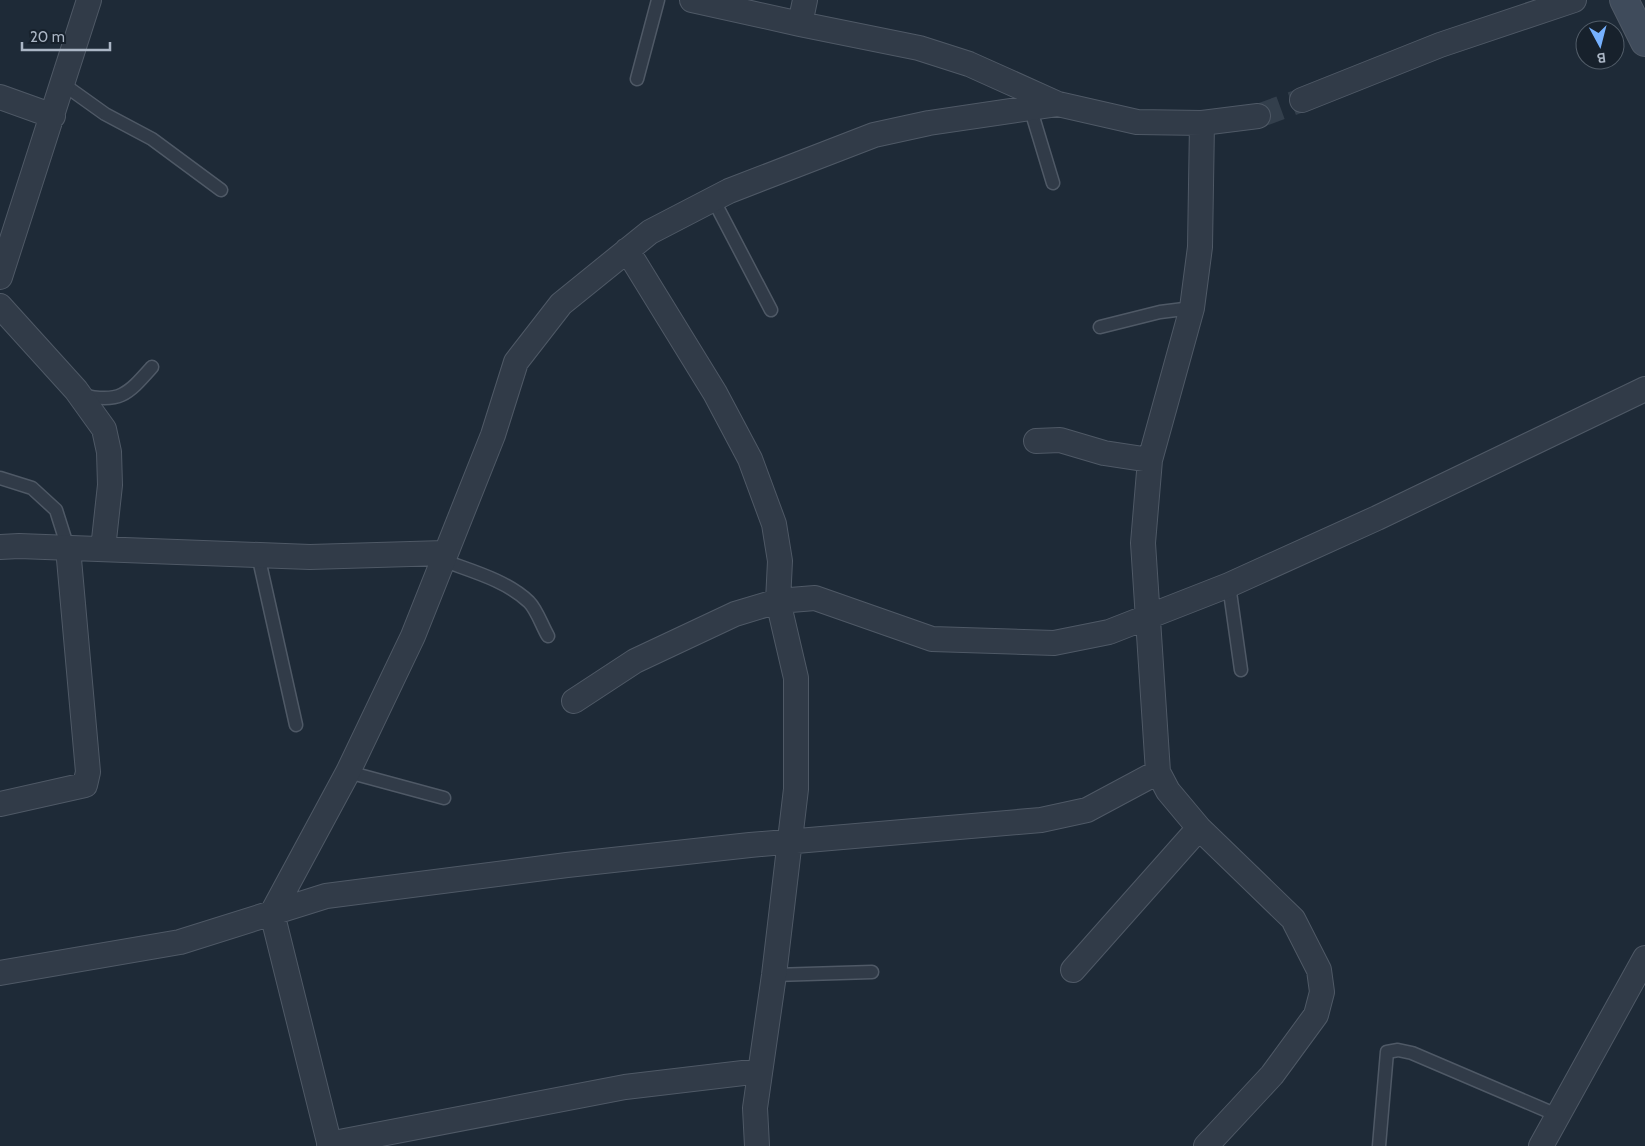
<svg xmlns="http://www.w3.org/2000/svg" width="1645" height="1146" viewBox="0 0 1645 1146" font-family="Cabin,sans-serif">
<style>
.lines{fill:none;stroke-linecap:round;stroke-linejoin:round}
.minor-tunnel{stroke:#333f4c;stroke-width:24;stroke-dasharray:24 12;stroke-linecap:butt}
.service-casing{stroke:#4f5966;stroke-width:15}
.minor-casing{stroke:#4f5966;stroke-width:26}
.secondary-casing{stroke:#4f5966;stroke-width:30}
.service{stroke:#313b48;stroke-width:12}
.minor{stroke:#313b48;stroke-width:24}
.secondary{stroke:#3f4b5b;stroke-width:28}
</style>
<rect width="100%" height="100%" fill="#1e2a37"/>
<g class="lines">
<!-- minor-tunnel -->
<path class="minor-tunnel" d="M1258 116 1302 100"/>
<!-- service casing -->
<g class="service-casing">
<path id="service" d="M637 79 658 0
M63 84 105 114 152 139 221 190
M1030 107 1053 183
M713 199 771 310
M1100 327 1160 312 1192 308
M82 395C120 404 128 394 152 367
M0 478 32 488 56 510 68 548
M258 555 296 725
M442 560C471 571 506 580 529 602 537 610 542 626 548 636
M1229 585 1241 670
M348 772 444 798
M774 975 872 972
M1379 1146 1387 1052 1398 1050 1412 1053 1557 1115"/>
</g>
<!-- minor casing -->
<g class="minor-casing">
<path id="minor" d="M692 0 800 24 919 48 969 64 1058 104 1137 122 1202 123 1258 116
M800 24 805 0
M0 97 53 116
M1302 100 1440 45 1574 0
M1202 123 1200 247 1192 308 1150 460 1143 543 1158 772 1168 791 1199 828 1293 919 1319 970 1322 992 1316 1015 1272 1075 1206 1146
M627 250 715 393 750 459 774 524 780 561 778 601 796 678V789L774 975 755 1108 757 1146
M0 277 89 0
M0 306 76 390 104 429 109 452 110 485 103 549
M1036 441 1060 440 1104 453 1150 460
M0 547 19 546 310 557 444 553
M574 701 635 661 735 614 778 601 815 598 932 639 1054 643 1109 632 1229 585 1377 518 1645 389
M0 804 85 785 88 772 68 548
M1073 970 1199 828
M0 973 180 942 326 896 567 865 750 845 1041 820 1087 810 1158 772
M329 1144 625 1087 760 1071
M330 1146 272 913 348 772 413 636 493 435 516 362 561 304 650 232 729 191 874 135 929 123 1058 104
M1541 1146 1645 958"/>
</g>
<!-- secondary casing -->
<g class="secondary-casing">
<path id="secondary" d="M1624 0 1645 42"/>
</g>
<!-- service -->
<use href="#service" class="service"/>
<!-- minor -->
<use href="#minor" class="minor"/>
<!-- secondary -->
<use href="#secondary" class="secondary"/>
</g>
<!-- north arrow -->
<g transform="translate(1600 45) rotate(173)"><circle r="24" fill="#17212c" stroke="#525d69"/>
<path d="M0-4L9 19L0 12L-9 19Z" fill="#76b1ff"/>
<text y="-8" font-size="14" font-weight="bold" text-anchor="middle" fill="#abb6c5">B</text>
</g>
<!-- scale -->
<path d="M22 42v8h88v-8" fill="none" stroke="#abb6c5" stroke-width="2.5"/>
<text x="30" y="42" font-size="15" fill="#abb6c5" stroke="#17212c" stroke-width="4" paint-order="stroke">20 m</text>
</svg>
